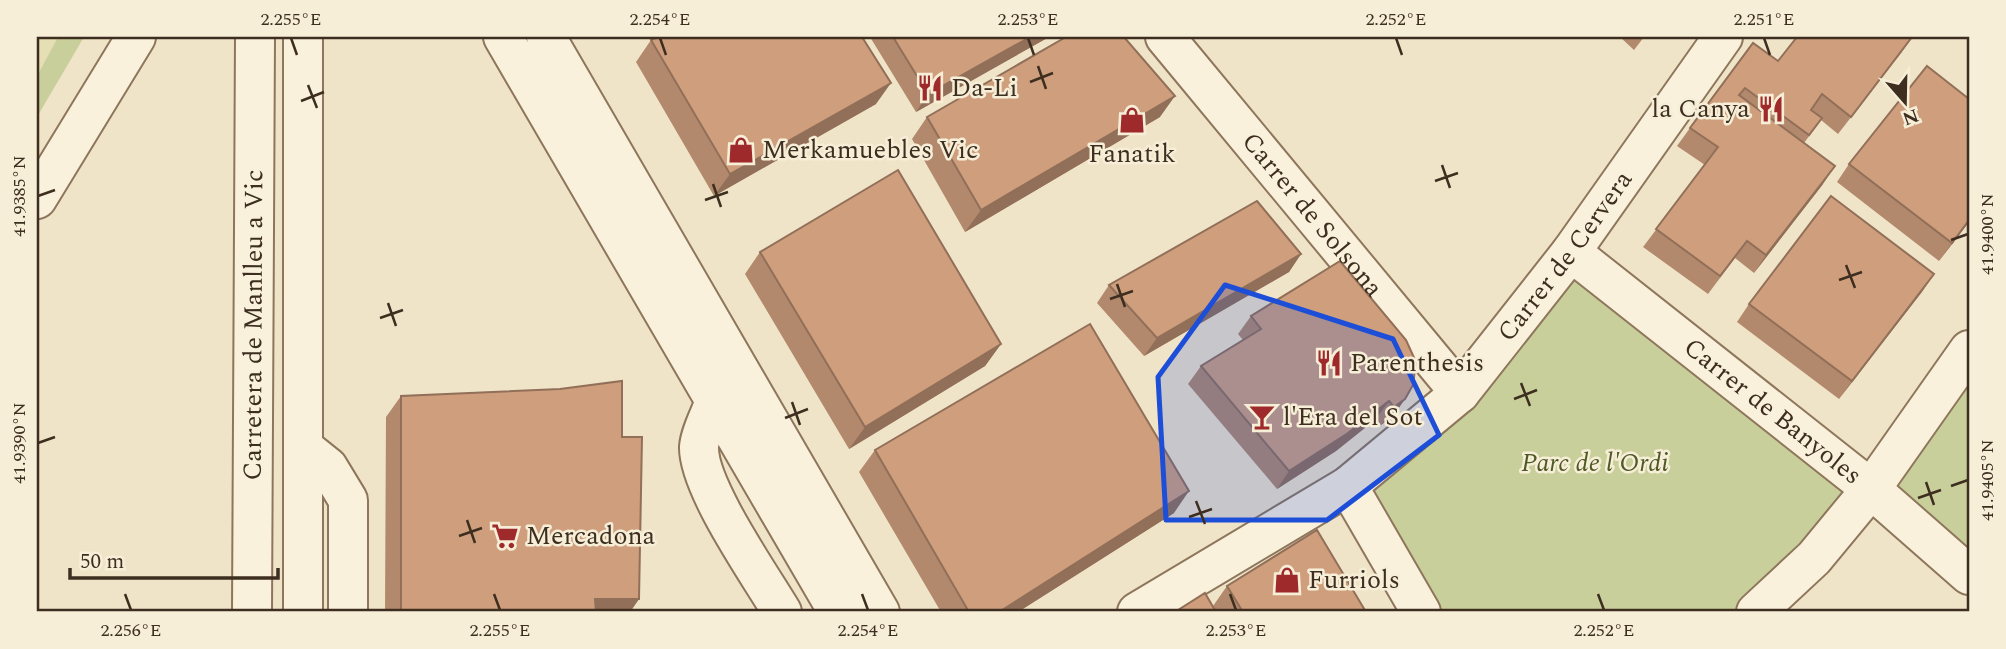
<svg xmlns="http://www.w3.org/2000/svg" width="2006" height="649" viewBox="0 0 2006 649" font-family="Spectral,serif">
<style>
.farmland{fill:#e6deb5}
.green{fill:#c9cf9b}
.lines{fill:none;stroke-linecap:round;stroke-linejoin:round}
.minor-casing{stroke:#8d765c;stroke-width:42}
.minor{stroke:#faf1dc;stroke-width:38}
.wall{fill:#b2896c}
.shaded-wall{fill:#916f58}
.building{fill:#cf9f7d;stroke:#916f58;stroke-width:2}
.marked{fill:#1d4ed8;fill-opacity:0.2;stroke:#1d4ed8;stroke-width:5;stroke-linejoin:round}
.ticks{fill:none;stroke:#3d2e20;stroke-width:2.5}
.labels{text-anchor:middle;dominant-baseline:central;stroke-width:5;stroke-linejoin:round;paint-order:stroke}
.poi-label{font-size:26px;fill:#3d2e20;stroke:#f7eed8;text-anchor:start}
.street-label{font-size:26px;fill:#3d2e20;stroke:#f7eed8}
.park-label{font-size:26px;font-style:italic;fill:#4d5a26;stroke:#f7eed8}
.neatline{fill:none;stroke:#3d2e20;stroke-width:2.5}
.ticks-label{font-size:18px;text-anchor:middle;fill:#3d2e20}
</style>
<rect width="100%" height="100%" fill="#f0e4c8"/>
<!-- farmland -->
<path class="farmland" d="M37 37H58L37 76Z"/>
<!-- green -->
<path class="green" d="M58 37H84L37 117V76Z
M1571 252 1871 488 1969 350V575L1871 489 1756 612H1421L1348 486Z"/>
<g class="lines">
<!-- minor casing -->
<g class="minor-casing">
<g id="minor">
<path d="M303 37V612"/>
<path d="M503 37 838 612"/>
<path d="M546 37 880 612"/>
<path id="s1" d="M1165 37 1460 393"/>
<path d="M37 199 136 37"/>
<path id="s2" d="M1571 252 1871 489 1969 575"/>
<path d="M715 401C710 415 700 433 699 447 698 487 760 575 782 612"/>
<path d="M303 447 328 467 348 500V612"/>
<path d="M1348 486 1421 612"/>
<path id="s3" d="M252 612 255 37"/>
<path id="s4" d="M1137 612 1348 486 1460 393 1571 252 1723 37"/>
<path d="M1756 612 1814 558 1871 489 1969 350"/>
</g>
</g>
<!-- minor -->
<use href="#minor" class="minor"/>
</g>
<!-- wall -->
<path class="wall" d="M870 37H1049L916 112Z
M1620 37H1644L1634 50Z
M1912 37 1838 134 1821 120 1804 143 1823 184 1754 273 1735 258 1708 294 1643 247 1705 165 1677 146 1690 128 1778 61Z
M651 40 876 104 714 196 636 62Z
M1969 99V222L1939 261 1837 182 1849 164Z
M927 117H1160L965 232 912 139Z
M760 252 1001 344 985 366 849 449 745 274Z
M1301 254 1289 272 1144 356 1097 303 1109 285Z
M1934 274 1839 399 1737 322 1749 304Z
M1251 316 1405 399 1393 416 1381 425 1376 419 1336 451 1277 489 1188 384 1201 366 1243 340 1238 334Z
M401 396 622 437 639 599 630 612H385L386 417Z
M875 450 1174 513 1018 612H941L859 472Z
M1227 586 1366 612H1175L1213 606Z"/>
<!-- shaded-wall -->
<path class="shaded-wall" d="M1030 37H1049L916 112 928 94Z
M1912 37 1901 53 1838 134 1851 117Z
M891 83 876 104 714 196 730 174Z
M1175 96 1160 117 965 232 981 210Z
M1835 166 1823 184 1754 273 1766 255Z
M1969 220V222L1939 261 1952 243Z
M1301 254 1289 272 1144 356 1157 338Z
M1934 274 1922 292 1839 399 1852 381Z
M1001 344 985 366 849 449 865 427Z
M1405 399 1393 416 1381 425 1394 407Z
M1389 401 1376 419 1336 451 1277 489 1289 471Z
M1189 491 1174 513 1018 612H999Z
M595 599H639L630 612H586Z"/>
<!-- building -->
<path class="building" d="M658 37H862L891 83 730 174 651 40Z
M893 37H1030L928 94Z
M1066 37H1124L1175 96 981 210 927 117Z
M1797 37H1912L1851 117 1822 94 1811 110 1822 118 1809 135 1745 88 1739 95 1835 166 1766 255 1747 241 1720 276 1656 229 1718 147 1690 128 1753 43 1778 61Z
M1927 66 1969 99V220L1952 243 1849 164Z
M898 170 1001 344 865 427 760 252Z
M1831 196 1934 274 1852 381 1749 304Z
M1257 201 1301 254 1157 338 1109 285Z
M1340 261 1406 340 1416 362 1413 385 1405 399 1394 407 1389 401 1348 433 1289 471 1201 366 1261 329 1251 316Z
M1090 324 1189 491 999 612H969L875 450Z
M622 381V437H642L639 599H595L596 612H401V396L560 389Z
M1317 530 1366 612H1243L1227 586Z
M1205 593 1216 612H1175Z"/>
<!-- marked area -->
<path class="marked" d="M1225 285 1393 339 1439 435 1327 520H1166L1158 377Z"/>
<!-- ticks -->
<path class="ticks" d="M291 38 297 55M660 38 666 55M1028 38 1034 55M1396 38 1402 55M1764 38 1770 55M1038 66 1046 89M1030 82 1053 73M308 85 317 108M301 101 324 92M1442 165 1450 188M1435 181 1458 173M713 184 721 207M38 196 55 190M705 200 728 192M1951 240 1968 234M1846 265 1855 288M1839 280 1862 272M1117 284 1125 307M1110 299 1133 291M388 303 396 326M380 318 403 310M1521 383 1530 406M1514 399 1537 390M792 402 800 425M785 418 808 409M38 443 55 437M1926 482 1934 505M1951 486 1968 480M1918 498 1941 490M1196 501 1205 524M1189 517 1212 509M467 520 475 543M459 536 482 528M125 594 131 610M494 594 500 610M862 594 868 610M1230 594 1236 610M1598 594 1604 610"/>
<!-- icons -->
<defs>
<g id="restaurant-bare" transform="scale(2.1)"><path d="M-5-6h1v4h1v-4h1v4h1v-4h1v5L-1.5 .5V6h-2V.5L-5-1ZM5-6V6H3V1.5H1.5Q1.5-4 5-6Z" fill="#9e2a2b" stroke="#f7eed8" stroke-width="2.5" paint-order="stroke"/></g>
<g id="shop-bare" transform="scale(2.1)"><path d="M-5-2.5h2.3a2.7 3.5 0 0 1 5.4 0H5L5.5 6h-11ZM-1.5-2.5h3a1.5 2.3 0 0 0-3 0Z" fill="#9e2a2b" stroke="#f7eed8" stroke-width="2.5" paint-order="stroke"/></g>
<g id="bar-bare" transform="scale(2.1)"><path d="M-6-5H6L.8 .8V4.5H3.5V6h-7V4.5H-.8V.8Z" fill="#9e2a2b" stroke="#f7eed8" stroke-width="2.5" paint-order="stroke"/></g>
<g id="supermarket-bare" transform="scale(2.1)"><path d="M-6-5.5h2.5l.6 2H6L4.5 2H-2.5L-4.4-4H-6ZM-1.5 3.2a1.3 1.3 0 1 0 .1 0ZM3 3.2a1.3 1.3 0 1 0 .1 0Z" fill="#9e2a2b" stroke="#f7eed8" stroke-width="2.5" paint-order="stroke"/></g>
</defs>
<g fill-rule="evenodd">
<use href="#restaurant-bare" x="930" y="88"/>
<use href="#restaurant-bare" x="1771" y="109"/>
<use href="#shop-bare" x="1132" y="120"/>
<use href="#shop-bare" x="741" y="150"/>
<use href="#restaurant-bare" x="1329" y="363"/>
<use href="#bar-bare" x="1262" y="417"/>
<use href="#supermarket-bare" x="505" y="536"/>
<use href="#shop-bare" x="1287" y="580"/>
</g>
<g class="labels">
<!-- poi labels -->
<g class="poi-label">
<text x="951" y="88">Da-Li</text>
<text x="1750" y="109" text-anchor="end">la Canya</text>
<text x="762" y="150">Merkamuebles Vic</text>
<text x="1132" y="154" text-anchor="middle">Fanatik</text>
<text x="1350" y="363">Parenthesis</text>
<text x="1283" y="417">l'Era del Sot</text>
<text x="526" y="536">Mercadona</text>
<text x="1308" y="580">Furriols</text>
</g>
<!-- street labels -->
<g class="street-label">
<text stroke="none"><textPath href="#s1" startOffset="231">Carrer de Solsona</textPath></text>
<text stroke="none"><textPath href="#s4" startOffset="564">Carrer de Cervera</textPath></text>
<text stroke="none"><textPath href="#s3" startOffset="287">Carretera de Manlleu a Vic</textPath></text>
<text stroke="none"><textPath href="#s2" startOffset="257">Carrer de Banyoles</textPath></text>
</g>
<!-- park labels -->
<g class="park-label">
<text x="1595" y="463">Parc de l'Ordi</text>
</g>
</g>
<!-- border -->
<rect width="2006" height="649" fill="none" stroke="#f7eed8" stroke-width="77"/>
<!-- north arrow -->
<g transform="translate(1905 102) rotate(160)" stroke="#f7eed8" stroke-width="5" paint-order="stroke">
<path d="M0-5L12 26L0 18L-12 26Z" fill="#3d2e20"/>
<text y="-10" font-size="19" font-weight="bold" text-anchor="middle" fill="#3d2e20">N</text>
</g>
<!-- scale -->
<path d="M70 568v10h208v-10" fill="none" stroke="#3d2e20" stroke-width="3.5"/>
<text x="80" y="568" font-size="21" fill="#3d2e20" stroke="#f7eed8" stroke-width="5" paint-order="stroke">50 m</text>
<rect x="38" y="38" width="1930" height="572" class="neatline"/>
<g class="ticks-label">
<text x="291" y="25">2.255°E</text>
<text x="660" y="25">2.254°E</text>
<text x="1028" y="25">2.253°E</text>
<text x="1396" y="25">2.252°E</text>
<text x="1764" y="25">2.251°E</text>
<text transform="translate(19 196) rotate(-90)" y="6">41.9385°N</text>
<text transform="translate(1987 234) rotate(-90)" y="6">41.9400°N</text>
<text transform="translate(19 443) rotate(-90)" y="6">41.9390°N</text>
<text transform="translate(1987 480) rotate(-90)" y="6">41.9405°N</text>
<text x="131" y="636">2.256°E</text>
<text x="500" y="636">2.255°E</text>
<text x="868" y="636">2.254°E</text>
<text x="1236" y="636">2.253°E</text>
<text x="1604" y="636">2.252°E</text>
</g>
</svg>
